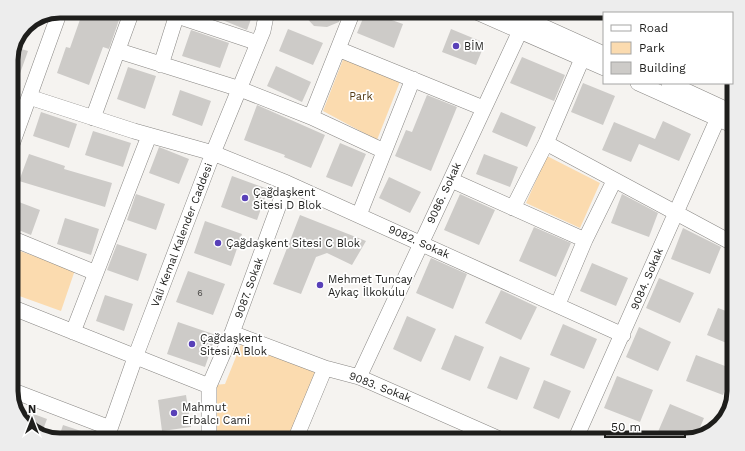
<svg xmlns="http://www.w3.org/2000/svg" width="745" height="451" viewBox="0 0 745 451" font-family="'Work Sans',sans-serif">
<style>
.green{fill:#fbdbaf}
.building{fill:#cdcbc8}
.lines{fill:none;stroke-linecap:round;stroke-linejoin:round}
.minor-casing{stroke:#898784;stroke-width:16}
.minor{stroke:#fff;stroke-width:15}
.poi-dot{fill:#5840b8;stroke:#fff;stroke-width:1.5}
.labels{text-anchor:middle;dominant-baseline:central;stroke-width:3.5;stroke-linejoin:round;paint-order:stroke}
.number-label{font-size:9px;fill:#4a4947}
.poi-label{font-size:11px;fill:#1e1e1c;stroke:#fff;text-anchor:start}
.park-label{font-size:11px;fill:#533b16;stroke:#fff}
.street-label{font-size:11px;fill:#1e1e1c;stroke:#fff}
.rim{fill:none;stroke:#1e1e1c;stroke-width:5}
</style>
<rect width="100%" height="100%" fill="#f5f3f0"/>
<!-- green -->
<path class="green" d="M344 57 401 79 377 140 323 111Z
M547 156 600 183 580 228 526 203Z
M11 248 75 270 61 311 11 293Z
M242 342 318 370 289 440H215L214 385 225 384Z"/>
<!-- building -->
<path class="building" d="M83 11H102L120 17 109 49 103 47 89 85 57 73 66 47 70 48Z
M200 11H254L247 30Z
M300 11H343L339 22 327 27 314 26Z
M366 11 403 24 394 48 357 33Z
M288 29 323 43 313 65 279 51Z
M451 29 485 43 476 65 442 52Z
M191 30 229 43 220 68 182 56Z
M15 47 28 51 12 96 11 57Z
M522 57 565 75 554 101 510 83Z
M276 66 311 82 302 102 267 86Z
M128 67 156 76 145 109 117 99Z
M583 83 615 96 603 125 571 112Z
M180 90 211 101 202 126 172 115Z
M427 95 457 107 431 171 395 156 406 130 412 132Z
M257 105 325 135 311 168 284 157 285 155 244 140Z
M41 112 77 124 69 148 33 136Z
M501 112 536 127 527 147 492 132Z
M663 121 691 134 679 161 639 144 631 162 602 150 614 122 655 139Z
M93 131 131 143 123 167 85 155Z
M340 143 366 154 352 187 326 177Z
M159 147 189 159 179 184 149 173Z
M29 154 65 166 64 169 112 183 105 207 19 181Z
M484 154 518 167 510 187 476 174Z
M232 176 268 189 257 220 221 207Z
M389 177 421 192 410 213 379 198Z
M136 194 165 204 156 230 127 220Z
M460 194 495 210 479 245 444 230Z
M622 194 658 213 649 237 611 223Z
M11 199 40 210 31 235 11 227Z
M300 215 366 241 352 265 327 253 316 257 301 294 273 284Z
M65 218 99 229 91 255 57 244Z
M205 221 242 234 231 266 194 253Z
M534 227 571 243 556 277 519 261Z
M683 228 721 247 710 274 671 259Z
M117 244 147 254 138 281 107 270Z
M431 258 467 274 453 309 416 293Z
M592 263 628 278 616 306 580 291Z
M188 271 225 284 213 315 176 302Z
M659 278 694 293 680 323 646 308Z
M501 290 537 307 521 340 485 323Z
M105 295 133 304 124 331 96 321Z
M718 308 734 314V346L707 335Z
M407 316 436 329 421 362 393 349Z
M178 322 216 335 205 367 167 354Z
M563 324 597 339 584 369 550 355Z
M639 327 671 342 658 371 626 357Z
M455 335 484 347 470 381 441 369Z
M696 355 733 369 723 395 686 381Z
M500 356 530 368 517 400 487 388Z
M617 376 653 390 640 422 604 408Z
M544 380 571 391 559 419 533 408Z
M186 395 191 427 162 431 158 400Z
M670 404 704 418 696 437 686 440H671L657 434Z
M23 410 47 419 41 435 35 433 20 418Z
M63 425 87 433 85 440H58Z"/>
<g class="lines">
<!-- minor casing -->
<g class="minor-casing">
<path id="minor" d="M474 11 604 68
M509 11 604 54
M632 13 633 11
M177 16 258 43
M338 49 483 108
M119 51 240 89 311 117 384 151
M161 65 178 11
M638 83 734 126
M669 83 734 113
M29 97 134 131 213 153 287 183 623 335
M311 117 353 11
M93 118 132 11
M546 143 734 244
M11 147 60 11
M451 180 585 240
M513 208 546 143 582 59
M359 215 413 79
M11 238 96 273
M558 304 585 240 614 181
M11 307 209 386
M73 332 149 136
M232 333 325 368 359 377 502 440
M359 377 520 31
M11 390 110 428
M106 440 136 355 213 153 263 31 267 11
M209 440V386L232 333 287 183
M295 440 325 368
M575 440 718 118"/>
</g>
<!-- minor -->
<use href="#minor" class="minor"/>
</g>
<!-- markers -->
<g class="poi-dot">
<circle cx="456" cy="46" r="4"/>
<circle cx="245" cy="198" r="4"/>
<circle cx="218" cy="243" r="4"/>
<circle cx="320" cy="285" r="4"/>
<circle cx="192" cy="344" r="4"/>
<circle cx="174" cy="413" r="4"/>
</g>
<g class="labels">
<!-- number labels -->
<g class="number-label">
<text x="200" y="293">6</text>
</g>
<!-- poi labels -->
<g class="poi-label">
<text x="464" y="46">BİM</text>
<text x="253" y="192">Çağdaşkent<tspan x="253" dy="13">Sitesi D Blok</tspan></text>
<text x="226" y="243">Çağdaşkent Sitesi C Blok</text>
<text x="328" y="279">Mehmet Tuncay<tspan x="328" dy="13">Aykaç İlkokulu</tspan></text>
<text x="200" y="338">Çağdaşkent<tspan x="200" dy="13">Sitesi A Blok</tspan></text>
<text x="182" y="407">Mahmut<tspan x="182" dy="13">Erbalcı Cami</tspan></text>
</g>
<!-- park labels -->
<g class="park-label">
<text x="361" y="96">Park</text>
</g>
<!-- street labels -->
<g class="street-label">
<text transform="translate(444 193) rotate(-65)">9086. Sokak</text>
<text transform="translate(182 235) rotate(-69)">Vali Kemal Kalender Caddesi</text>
<text transform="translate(419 242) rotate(24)">9082. Sokak</text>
<text transform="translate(647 279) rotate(-67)">9084. Sokak</text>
<text transform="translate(249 288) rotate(-70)">9087. Sokak</text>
<text transform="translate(380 387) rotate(21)">9083. Sokak</text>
</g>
</g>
<!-- crop -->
<path d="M0 0H745V451H0ZM60 18H685A42 42 0 0 1 727 60V391A42 42 0 0 1 685 433H60A42 42 0 0 1 18 391V60A42 42 0 0 1 60 18Z" fill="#ededed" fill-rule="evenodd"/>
<path class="rim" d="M60 18H685A42 42 0 0 1 727 60V391A42 42 0 0 1 685 433H60A42 42 0 0 1 18 391V60A42 42 0 0 1 60 18Z"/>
<!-- legend -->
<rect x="603" y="12" width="130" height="72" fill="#ffffff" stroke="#a5a5a4"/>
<rect x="611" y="25" width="20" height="6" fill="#ffffff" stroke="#a5a5a4"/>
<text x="639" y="32" font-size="12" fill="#1e1e1c">Road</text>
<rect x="611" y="42" width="20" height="12" fill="#fbdbaf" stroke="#a5a5a4"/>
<text x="639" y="52" font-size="12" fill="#1e1e1c">Park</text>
<rect x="611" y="62" width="20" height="12" fill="#cdcbc8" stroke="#a5a5a4"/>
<text x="639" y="72" font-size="12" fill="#1e1e1c">Building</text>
<!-- north arrow -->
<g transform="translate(32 419)" stroke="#ffffff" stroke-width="3" paint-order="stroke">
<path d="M0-3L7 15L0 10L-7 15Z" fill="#1e1e1c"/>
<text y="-6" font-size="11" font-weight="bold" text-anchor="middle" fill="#1e1e1c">N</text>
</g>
<!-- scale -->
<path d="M605 431v6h80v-6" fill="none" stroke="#1e1e1c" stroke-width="2"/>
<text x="611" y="431" font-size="12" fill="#1e1e1c" stroke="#ffffff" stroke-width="3" paint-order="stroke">50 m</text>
</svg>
